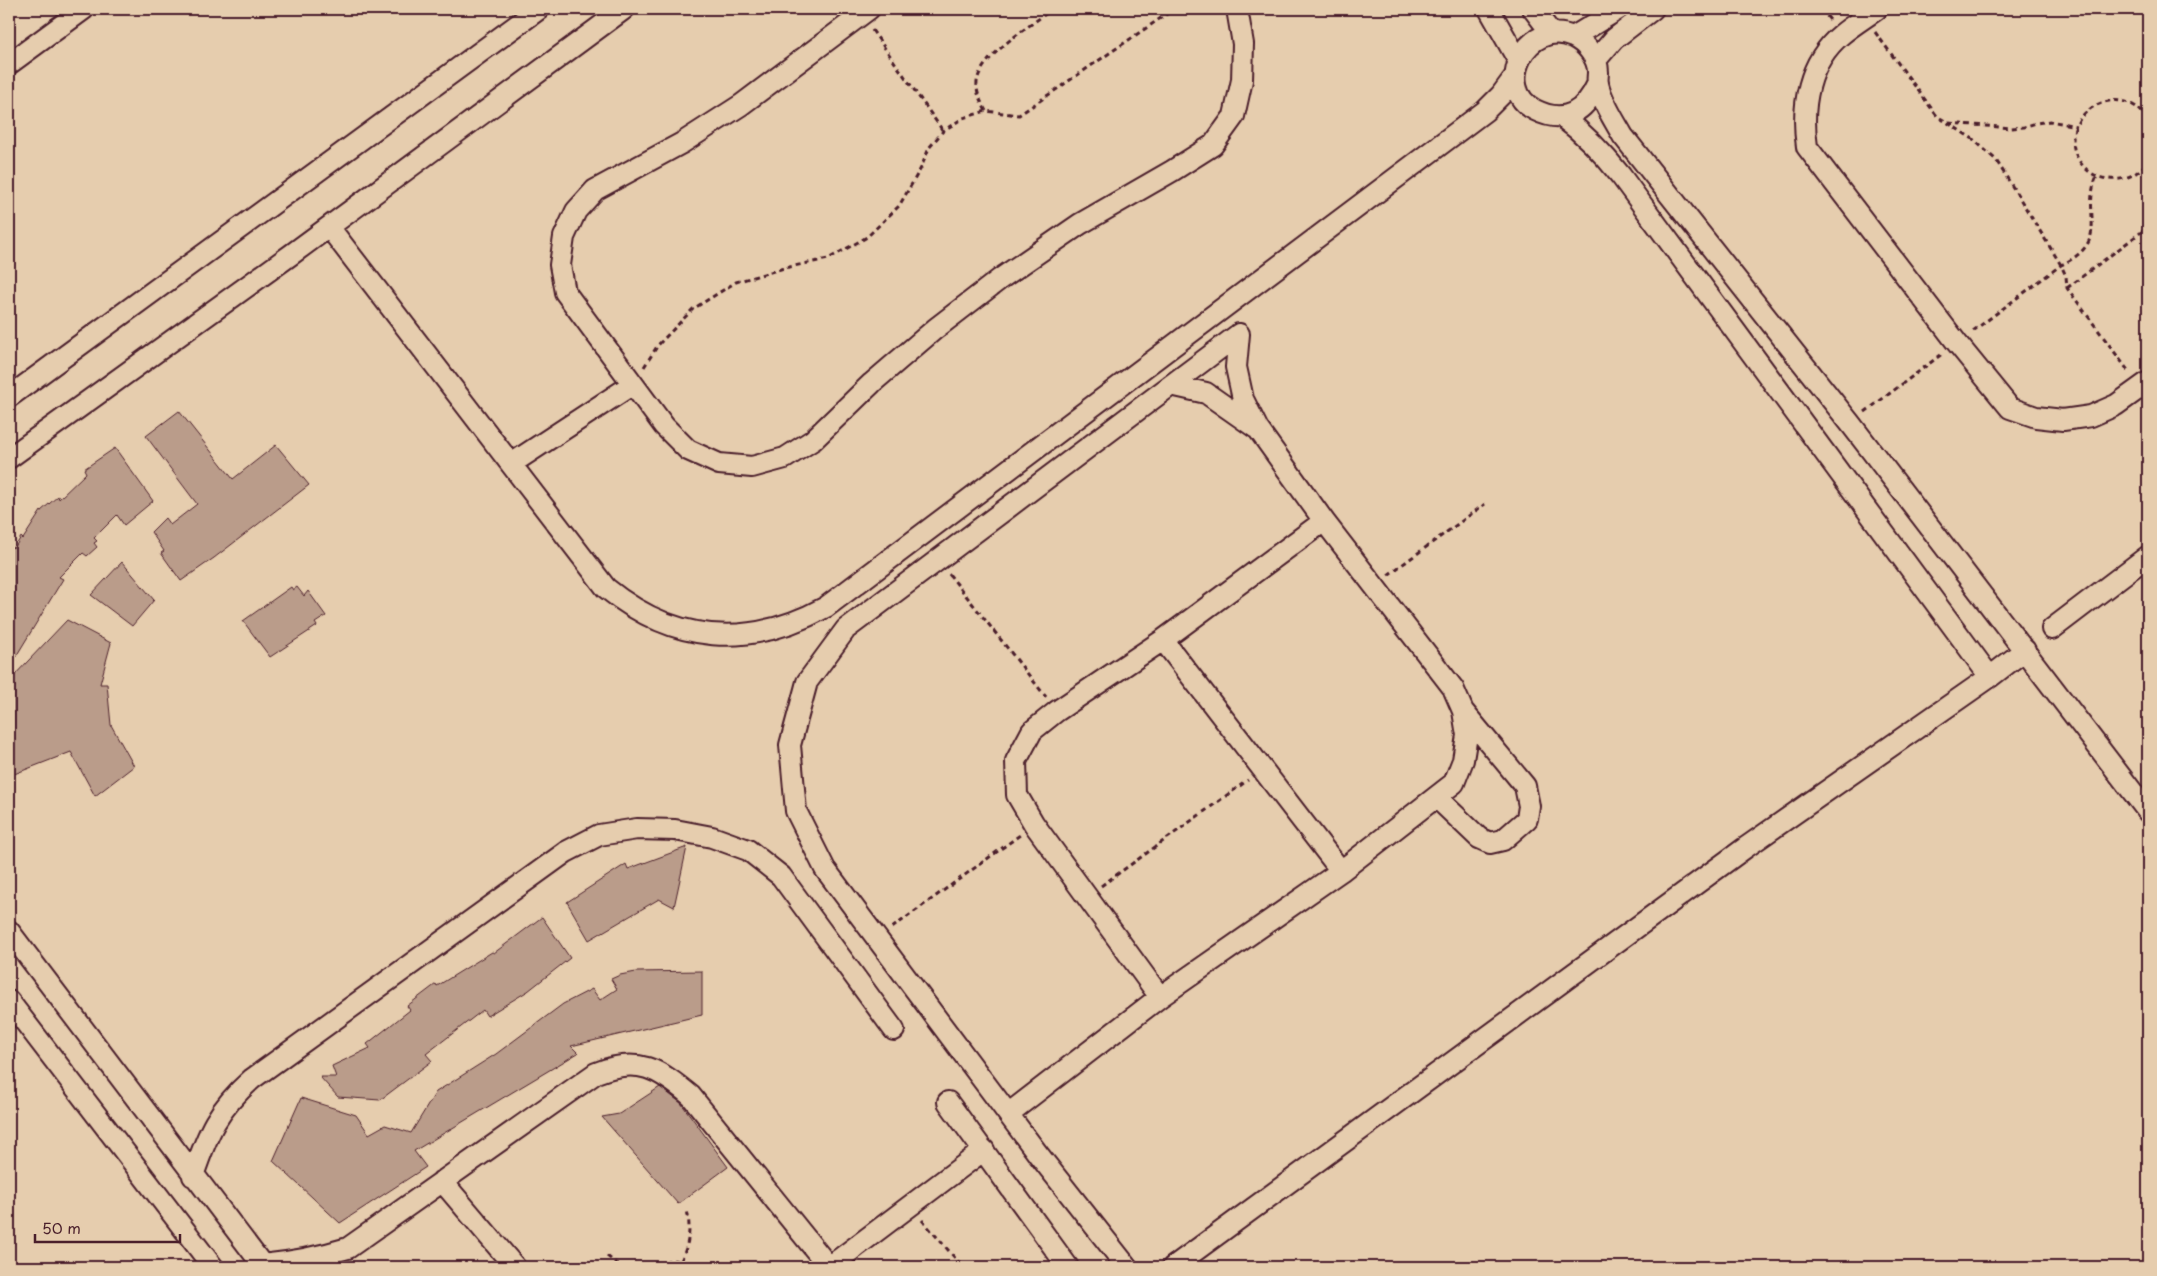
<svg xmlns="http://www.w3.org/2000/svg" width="2157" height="1276" viewBox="0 0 2157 1276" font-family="'Playpen Sans',sans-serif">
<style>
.building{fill:#ba9c8a;stroke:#4a1f2b}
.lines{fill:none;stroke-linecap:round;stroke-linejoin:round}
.minor-casing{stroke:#4a1f2b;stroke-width:24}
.path{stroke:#4a1f2b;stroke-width:3;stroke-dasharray:5 4;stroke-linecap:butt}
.minor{stroke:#e6cdae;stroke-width:20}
</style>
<rect width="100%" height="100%" fill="#e6cdae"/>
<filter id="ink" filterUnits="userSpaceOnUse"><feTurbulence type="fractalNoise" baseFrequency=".02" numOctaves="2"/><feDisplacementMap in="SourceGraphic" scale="10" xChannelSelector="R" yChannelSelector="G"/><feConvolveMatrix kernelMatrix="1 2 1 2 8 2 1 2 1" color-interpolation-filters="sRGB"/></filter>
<g filter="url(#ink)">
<!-- building -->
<path class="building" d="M179 411 233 479 276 445 309 485 214 558 181 581 161 553 164 551 151 532 165 518 170 525 197 504 146 436Z
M115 448 153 501 124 525 117 515 94 538 97 541 94 543 97 547 87 556 83 553 59 577 63 579 9 668V548L15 547 21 537 23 539 41 511 58 496 59 499 86 473 84 469Z
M122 562 154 600 132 626 91 595Z
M291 587 293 590 297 587 304 596 308 591 326 616 315 623 317 626 270 657 243 621Z
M67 620 111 643 100 684H107L111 725 134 766 95 796 71 752 9 776V681Z
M687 847 674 907 659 899 589 940 567 902 626 864 628 869Z
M542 917 570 958 528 991 487 1016 483 1010 426 1054 432 1061 380 1100 338 1097 320 1077H336L332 1066 370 1048 367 1044 410 1010 407 1006 436 984 437 986 492 952 494 953Z
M702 971V1015L571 1046 578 1053 414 1151 426 1167 340 1223 273 1161 301 1098 356 1115 369 1134 385 1125 411 1133 436 1092 496 1054 563 1004 592 989 600 1000 617 989 611 979 620 975 636 972Z
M660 1087 681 1103 728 1167 678 1204 602 1117 619 1114Z"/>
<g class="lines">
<!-- minor casing -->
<g class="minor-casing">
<path id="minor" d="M869 9 741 105 682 143 595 190 576 211 564 237 560 265 565 292 664 426 688 450 719 464 752 467 785 458 813 440 872 383 935 329 1000 279 1080 224 1172 171 1213 145 1234 116 1242 80 1243 44 1237 9
M1489 9 1518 60
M1533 9 1552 34
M1877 9C1866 17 1853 25 1842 34 1808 62 1801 106 1807 147L1957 343 2010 408 2036 417 2063 420 2091 416 2116 405 2148 382
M1573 37 1619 9
M1596 60 1614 39 1653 9
M9 64 84 9
M1598 83C1585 112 1565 125 1535 110 1492 88 1527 17 1573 37 1586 43 1598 58 1598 72 1598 76 1597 80 1598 84 1602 102 1614 120 1623 136L1850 423 2148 812
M1562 117C1585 134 1603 153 1621 176L1990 677
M329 227 606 588C675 644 749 649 826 607L1485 111 1501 95 1515 76
M1171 385 1206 393 1256 428
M9 397 539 9
M9 458 292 254 624 9
M511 464 633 384
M2052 629 2148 556
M1163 640 1341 871
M1436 797 1479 838 1490 843 1503 840 1527 819 1529 806 1525 786 1463 711
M9 931 264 1267
M1160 997 1034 824 1017 795 1016 761 1032 731 1057 711 1163 640 1324 521
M9 1001 213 1267
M948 1102 1068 1267
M1008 1114 1160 997 1341 871 1454 783 1463 760 1467 735 1463 711 1453 688 1324 521 1258 429 1243 399 1236 367 1239 334
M193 1176C208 1132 217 1110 252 1079L566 852 599 835 637 829 675 830 712 837 748 850 781 876 894 1030
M442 1181 515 1267
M262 1265C292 1262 319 1257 348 1248L596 1073C638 1056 659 1069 691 1096L829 1267
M829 1267 984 1150
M1127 1267 1038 1154 825 869 796 811 790 745 807 682 846 629 1239 334
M1173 1267 1745 848 1990 677 2025 650"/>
</g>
<!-- path -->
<path class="path" d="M1821 9 1830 20
M872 30 943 131
M1875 32 1937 116 1973 139 1996 160 2061 265 2066 276 2067 288 2130 373
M986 111C981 102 976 93 977 82 980 56 1032 25 1052 9
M2148 120C2120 74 2051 118 2080 162 2087 172 2097 178 2109 179 2125 181 2140 174 2148 160
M1949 123 2011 128 2024 127 2036 123 2050 121 2076 126
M2067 288 2148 227
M1973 331 2061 265C2113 240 2080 214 2097 176
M644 367 658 345 693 309 736 282 784 268 828 259 867 237 899 206 921 168 929 148 943 131 963 118 986 111 1019 115 1174 9
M1865 412 1942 354
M949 574 1046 697
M1388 575 1485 504
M1101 886 1248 780
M892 928 1020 835
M922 1220 963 1267
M607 1256 621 1267
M681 1261C689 1243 691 1230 687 1210
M657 1267C667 1258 679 1258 689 1267"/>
<!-- minor -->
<use href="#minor" class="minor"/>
</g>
</g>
<!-- margin -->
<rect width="2157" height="1276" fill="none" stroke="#e6cdae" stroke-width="30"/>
<rect x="15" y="15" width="2127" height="1246" fill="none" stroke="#4a1f2b" stroke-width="2" filter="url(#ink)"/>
<!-- scale -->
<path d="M35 1234v8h145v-8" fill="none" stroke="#4a1f2b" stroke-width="2.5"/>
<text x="42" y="1234" font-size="15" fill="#4a1f2b" stroke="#e6cdae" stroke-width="4" paint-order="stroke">50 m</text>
</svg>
